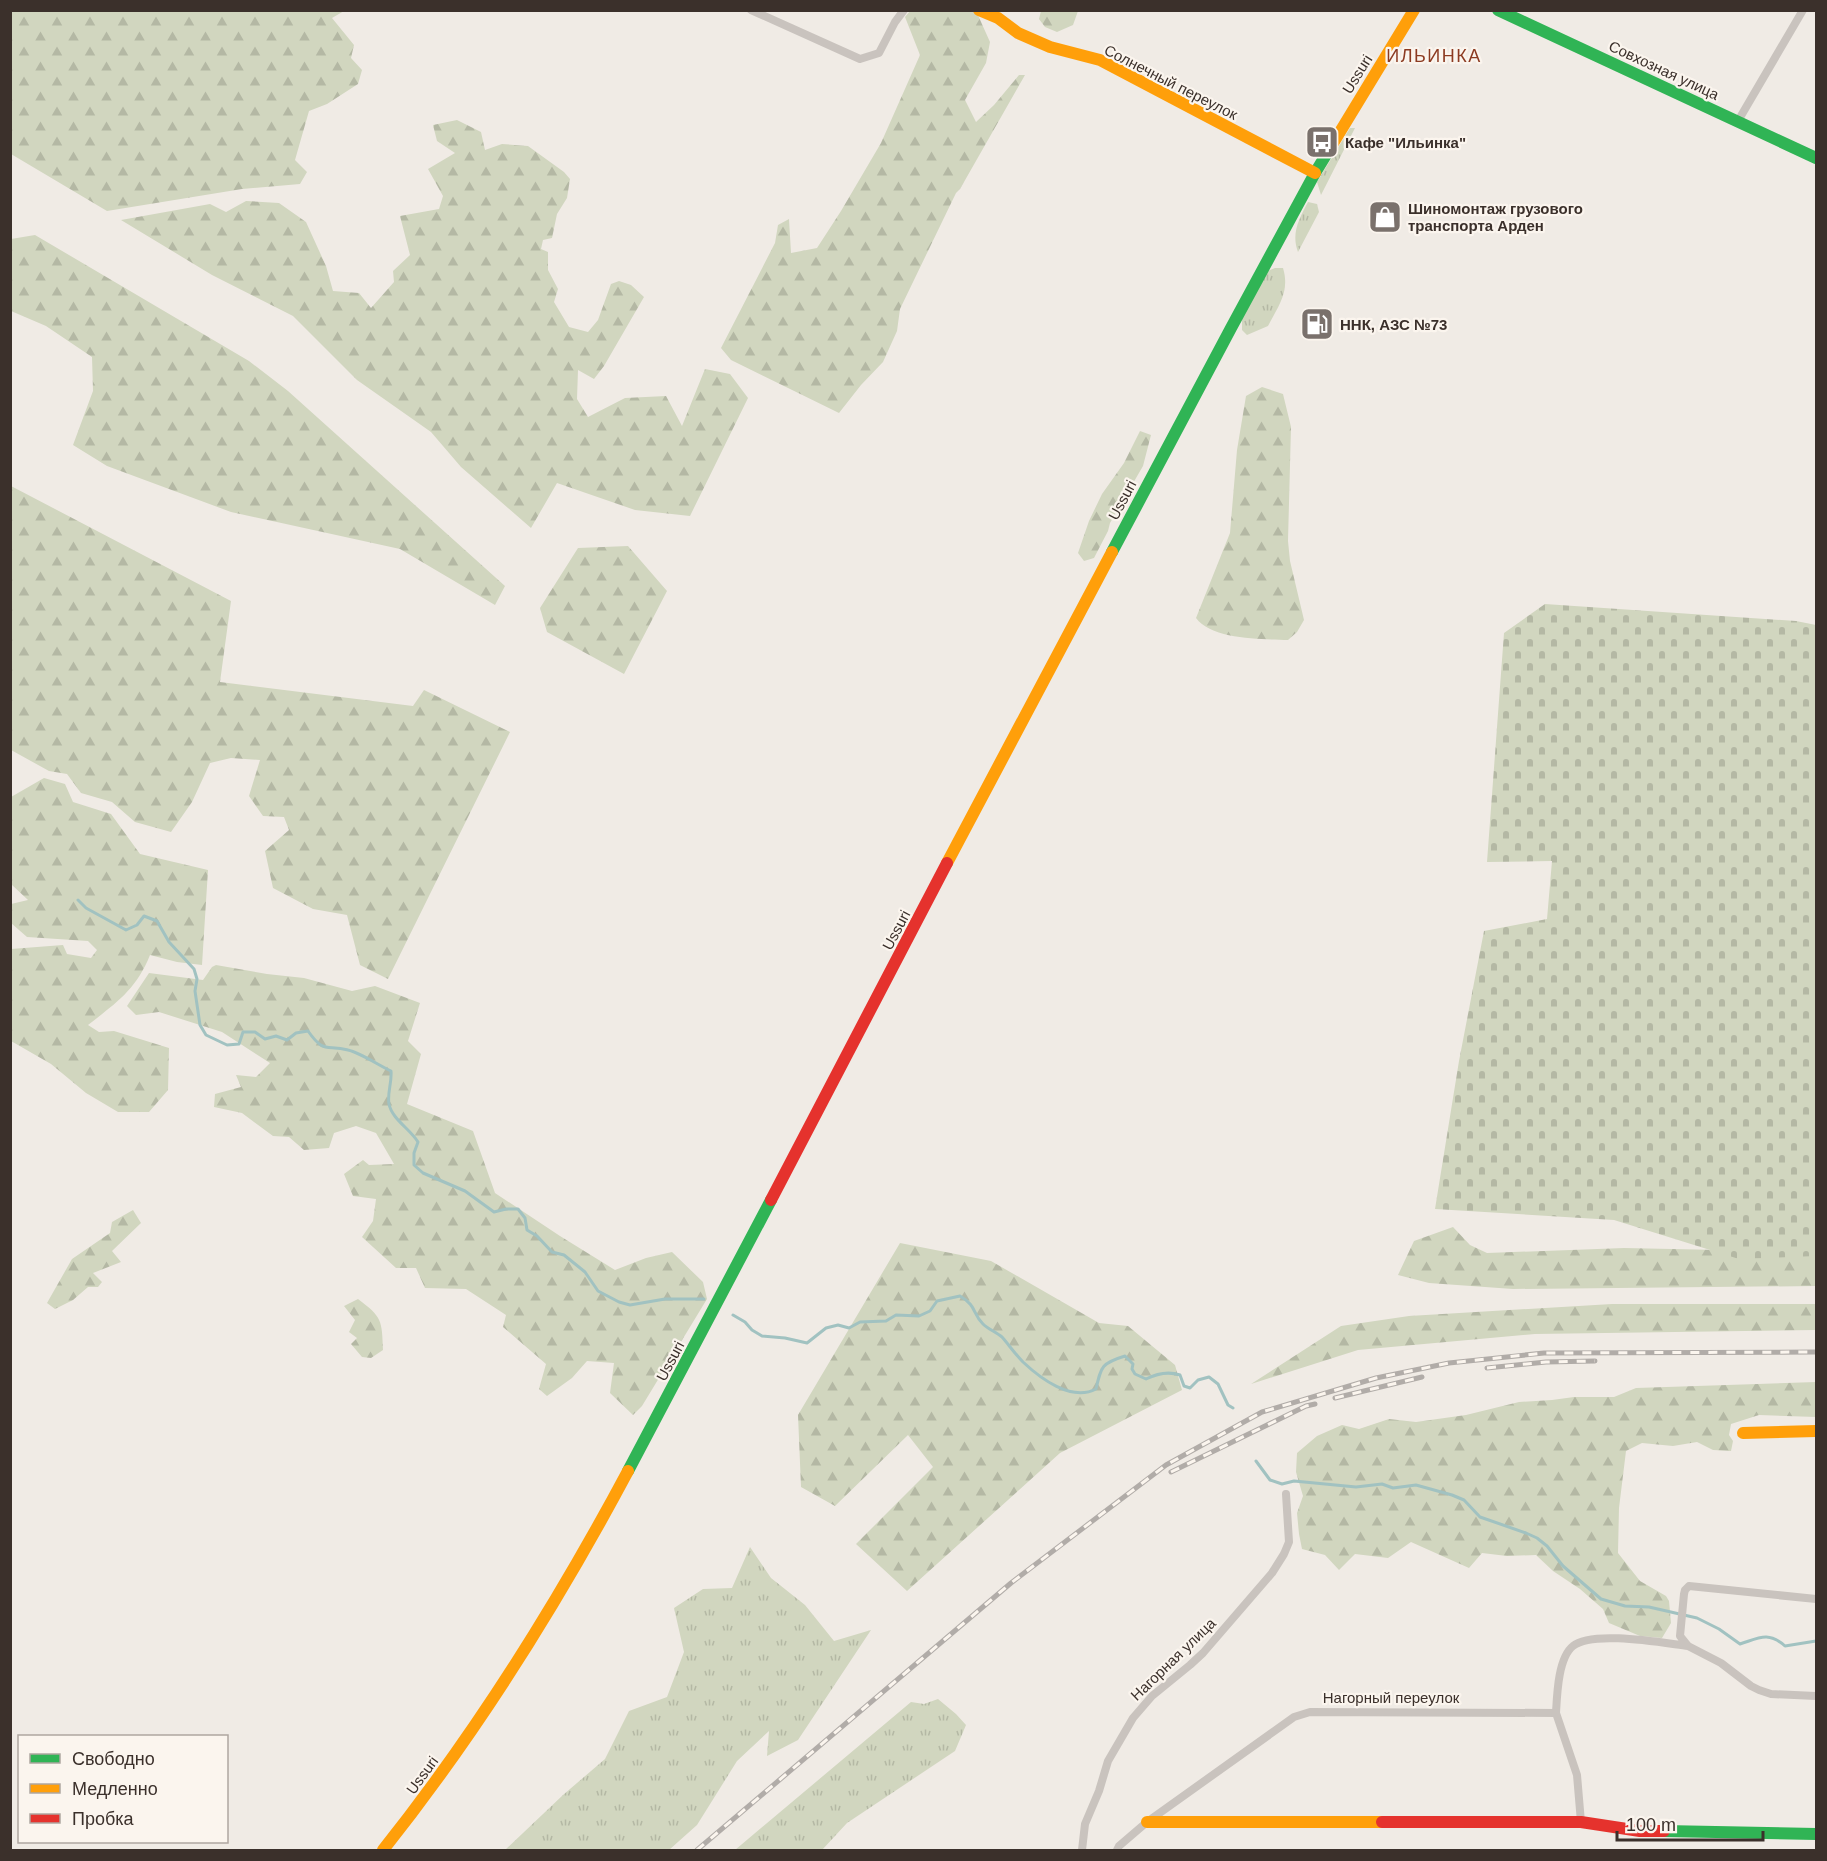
<svg xmlns="http://www.w3.org/2000/svg" width="1827" height="1861" viewBox="0 0 1827 1861" font-family="Helvetica,sans-serif">
<style>
.grass{fill:url(#grass-tufts)}
.forest{fill:url(#forest-firs)}
.cemetery{fill:url(#cemetery-stones)}
.lines{fill:none;stroke-linecap:round;stroke-linejoin:round}
.stream{stroke:#a1c2c1;stroke-width:3}
.street{stroke:#c9c3be;stroke-width:8}
.fast{stroke:#30b455;stroke-width:12}
.slow{stroke:#ff9f0a;stroke-width:12}
.jam{stroke:#e5322d;stroke-width:12}
.rail-casing{stroke:#b1aca8;stroke-width:5}
.rail{stroke:#fbf5ee;stroke-width:3;stroke-dasharray:9;stroke-linecap:butt}
.labels{text-anchor:middle;dominant-baseline:central;stroke-width:4.5;stroke-linejoin:round;paint-order:stroke}
.street-label{font-size:15px;fill:#3b302b;stroke:#fbf5ee}
.poi-label{font-size:15px;font-weight:bold;fill:#3b302b;stroke:#fbf5ee;text-anchor:start}
.quarter-label{font-size:18px;letter-spacing:1.5px;fill:#8c3b22;stroke:#fbf5ee}
</style>
<defs>
<pattern id="grass-tufts" width="24" height="20" patternUnits="userSpaceOnUse" patternTransform="scale(1.5)"><rect width="24" height="20" fill="#d1d6bf"/><path d="M3 7l-1-3M5 7V3M7 7l1-3M15 17l-1-3M17 17v-4M19 17l1-3" fill="none" stroke="#b4b8a4"/></pattern>
<pattern id="forest-firs" width="22" height="20" patternUnits="userSpaceOnUse" patternTransform="scale(1.5)"><rect width="22" height="20" fill="#d1d6bf"/><path d="M5 1l3.5 6h-7zM16 11l3.5 6h-7z" fill="#b4b8a4"/></pattern>
<pattern id="cemetery-stones" width="16" height="16" patternUnits="userSpaceOnUse" patternTransform="scale(1.5)"><rect width="16" height="16" fill="#d1d6bf"/><path d="M2 7V4a2 2 0 0 1 4 0v3zM10 15v-3a2 2 0 0 1 4 0v3z" fill="#b4b8a4"/></pattern>
</defs>
<rect width="100%" height="100%" fill="#f0ebe5"/>
<!-- grass -->
<path class="grass" d="M1350 128H1355L1321 195 1317 182Z
M1308 202 1317 204 1319 212 1298 252C1291 233 1299 219 1308 202Z
M1275 268H1283C1290 291 1279 305 1268 326L1247 335 1242 330V315L1265 272Z
M750 1547 771 1578 805 1605 834 1641 871 1630 798 1740 767 1756 769 1731 737 1761 697 1825 669 1850H505L563 1795 605 1759 629 1711 667 1697 684 1652 674 1608 703 1589 732 1588Z
M938 1699 956 1714 966 1725 955 1751 847 1823 822 1850H735L911 1702 924 1704Z"/>
<!-- forest -->
<path class="forest" d="M11 10 344 11 332 18 354 45 351 58 362 70 358 84 327 104 309 111 295 160 307 172 300 184 242 189 107 211 11 154Z
M969 10 977 13 990 42 986 63 965 100 976 122 994 105 1019 75H1025L960 189 956 193 900 309 897 331 883 362 861 385 839 413 731 360 721 348 775 243 778 225 789 219 791 253 817 248 841 211 881 143 920 55 905 17 910 11Z
M1041 11V10L1078 11 1073 25 1057 32 1045 27 1039 19Z
M457 120 481 132 485 150 502 144 528 146 564 172 570 179 567 198 557 214 552 238 543 240 541 249 548 252V270L558 289 554 302 569 327 588 332 598 320 611 284 619 281 631 285 644 297 604 366 594 379 578 370 577 399 588 417 625 398 666 396 682 426 705 369 730 374 748 398 690 516 635 510 557 483 531 528 461 467 431 432 357 380 293 316 212 275 121 220 210 204 226 212 246 201 279 203 306 222 326 266 333 291 359 293 371 308 394 282 393 271 410 255 400 216 439 209 443 196 428 169 455 153 437 141 433 125Z
M35 235 249 361 288 391 505 586 495 605 400 549 231 512 107 466 73 445 93 391 92 357 46 326 11 311V239Z
M1262 387 1283 394 1291 427 1288 541 1290 561 1304 620 1297 632 1288 640C1263 639 1212 640 1196 618L1230 533 1237 450 1246 396Z
M1140 431 1151 435 1143 466 1110 523 1108 531 1094 558 1084 561 1078 553 1089 521 1102 494 1124 463Z
M11 486 231 601 220 682 413 706 424 690 510 732 388 979 360 965 347 915 313 909 273 888 265 851 289 830 284 817 263 816 249 796 260 760 231 758 210 763 192 802 171 832 135 822 112 802 81 793 67 774 49 771 11 750Z
M628 546 667 591 624 674 547 632 540 608 578 548Z
M44 778 65 784 73 802 111 814 140 854 208 870 202 965 177 962 150 955C136 990 116 1003 88 1025L99 1032 114 1031 169 1048 168 1090 149 1112H118L86 1093 51 1064 11 1041V949L63 945 67 954 91 958 97 950 88 941 27 937 11 923V904L28 900 11 884V797Z
M216 965 267 974 304 978 352 991 375 986 420 1003 408 1041 421 1054 407 1104 473 1131 495 1193 560 1236 615 1270 646 1258 672 1252 703 1282 707 1299 642 1406 633 1415 610 1393 614 1363 587 1361 572 1378 547 1396 539 1389 546 1364 503 1327 506 1315 466 1289 425 1288 416 1268H396L362 1237 373 1221 376 1199 353 1196 344 1174 363 1160 369 1165 394 1164 376 1133 356 1126 334 1133 329 1148 304 1150 289 1137 273 1136 242 1113 214 1107 215 1094 241 1087 236 1075 256 1077 270 1063 222 1032 159 1012 136 1015 127 1006 149 973 203 980 212 967Z
M133 1210 141 1223 112 1251 121 1262 93 1273 102 1282 98 1287H88L73 1300 55 1309 47 1303 72 1259 110 1233 112 1222Z
M1453 1227 1470 1245 1487 1253 1624 1248 1816 1252V1286L1513 1289 1429 1283 1398 1275 1414 1241Z
M900 1243 991 1261 1099 1323 1128 1326 1175 1365 1182 1390 1060 1453 907 1591 856 1544 933 1467 908 1435 835 1506 801 1487 798 1415Z
M358 1299C382 1317 382 1320 383 1350L371 1358 362 1357 351 1344 357 1338 349 1332 355 1320 344 1306Z
M1612 1304H1816V1330L1535 1334 1358 1350 1251 1384 1341 1326 1409 1316Z
M1816 1382V1417L1759 1415 1731 1424 1729 1435 1733 1441 1731 1451 1713 1450 1697 1442 1673 1446 1642 1443 1626 1451 1619 1508 1618 1553 1640 1581 1666 1596 1669 1601 1671 1623 1662 1638 1640 1636 1609 1623 1603 1609 1580 1589 1553 1571 1536 1555 1507 1556 1482 1553 1469 1568 1411 1542 1388 1558 1355 1554 1339 1570 1325 1555 1302 1549 1299 1534 1297 1513 1303 1496 1296 1472 1297 1453 1317 1436 1342 1425 1359 1429 1389 1419 1416 1422 1466 1415 1519 1402 1552 1400 1574 1397H1614L1636 1388Z"/>
<!-- cemetery -->
<path class="cemetery" d="M1545 604 1796 621 1816 625V1256L1739 1259 1614 1220 1435 1209 1459 1061 1484 931 1547 919 1552 861 1487 862 1504 633Z"/>
<g class="lines">
<!-- stream -->
<path class="stream" d="M78 900 86 908 126 930 137 925 144 916 157 921 169 942 194 969 197 979 195 991 200 1025 206 1035 227 1045 239 1044 243 1032H255L265 1039 276 1036 287 1040 296 1033 308 1031C325 1055 326 1044 348 1050 361 1053 378 1065 391 1071 392 1083 387 1093 389 1104 392 1119 410 1129 418 1142L414 1153V1165L423 1173 465 1191 494 1212 506 1209H518L525 1218 527 1230 537 1236 552 1252 564 1255 585 1272 598 1291 619 1302 630 1305 665 1299H704
M733 1315 745 1322 752 1330 762 1336 785 1338 807 1343 826 1328 838 1325 849 1328 860 1322 886 1321 896 1315 919 1316 930 1311 937 1301 960 1296C977 1306 972 1313 983 1324 988 1329 996 1332 1002 1337 1009 1345 1015 1354 1023 1362 1040 1378 1071 1402 1096 1389 1101 1366 1102 1363 1125 1356L1133 1364 1132 1369 1135 1374 1146 1379C1156 1374 1168 1371 1180 1375L1184 1386 1190 1388 1198 1380 1209 1377 1218 1384 1228 1405 1233 1408
M1256 1461 1270 1480 1282 1484 1294 1481 1356 1487 1382 1484 1393 1488 1416 1485 1452 1495 1464 1500 1480 1517 1526 1533 1537 1538 1547 1546 1563 1566 1601 1599 1625 1606 1649 1607 1697 1618 1719 1629 1740 1644C1759 1638 1768 1631 1785 1646L1816 1641"/>
<!-- street -->
<path class="street" d="M751 10 860 59 879 53 895 22 904 10
M1738 121 1803 10
M1816 1599 1689 1586 1685 1590 1684 1594 1680 1636 1688 1646 1721 1663 1751 1686 1759 1690 1771 1694 1816 1696
M1556 1713C1557 1695 1558 1658 1573 1646 1592 1630 1663 1643 1688 1646
M1082 1850 1085 1824 1099 1791 1108 1761 1133 1718 1152 1696 1190 1665 1203 1653 1272 1573 1284 1554 1289 1542 1286 1494
M1117 1850 1119 1846 1147 1822 1294 1717 1310 1712 1556 1713 1577 1775 1581 1822"/>
<!-- fast -->
<path class="fast" d="M1498 10 1816 158
M1112 552 1231 328 1315 173 1332 145
M628 1471 771 1200
M1664 1831 1816 1834"/>
<!-- slow -->
<path class="slow" d="M979 10 998 18 1018 33 1050 47 1100 60 1315 173
M1332 145 1414 10
M947 863 1112 552
M1743 1433 1816 1431
M1147 1822H1382
M383 1850C477 1732 557 1604 628 1471"/>
<!-- jam -->
<path class="jam" d="M771 1200 947 863
M1382 1822H1581L1640 1831H1664"/>
<!-- rail casing -->
<g class="rail-casing">
<path id="rail" d="M1487 1368 1546 1362 1595 1361
M1335 1398 1422 1377
M1171 1472 1306 1406 1315 1404
M697 1850 1011 1583 1166 1465 1262 1412 1376 1378 1449 1363 1544 1353 1816 1352"/>
</g>
<!-- rail -->
<use href="#rail" class="rail"/>
</g>
<!-- icons -->
<defs>
<g id="bus-square" transform="scale(1.725)"><rect x="-9" y="-9" width="18" height="18" rx="4" fill="#7a716c" stroke="#fbf5ee"/><path d="M-5-6H5V4H4V6H2V4H-2V6H-4V4H-5ZM-3.5-4V0h7V-4ZM-3.5 1.2v1.5H-2V1.2ZM2 1.2v1.5H3.5V1.2Z" fill="#fff"/></g>
<g id="shop-square" transform="scale(1.725)"><rect x="-9" y="-9" width="18" height="18" rx="4" fill="#7a716c" stroke="#fbf5ee"/><path d="M-5-2.5h2.3a2.7 3.5 0 0 1 5.4 0H5L5.5 6h-11ZM-1.5-2.5h3a1.5 2.3 0 0 0-3 0Z" fill="#fff"/></g>
<g id="fuel-square" transform="scale(1.725)"><rect x="-9" y="-9" width="18" height="18" rx="4" fill="#7a716c" stroke="#fbf5ee"/><path d="M-5.5-6h7V0h2V4h1.3V-2.5L3-4.5l.8-.8L6-3V5H2.5V1h-1V6h-7ZM-4.2-4.7v3.2H.2V-4.7Z" fill="#fff"/></g>
</defs>
<g fill-rule="evenodd">
<use href="#bus-square" x="1322" y="142"/>
<use href="#shop-square" x="1385" y="217"/>
<use href="#fuel-square" x="1317" y="324"/>
</g>
<g class="labels">
<!-- street labels -->
<g class="street-label">
<text transform="translate(1664 70) rotate(25)">Совхозная улица</text>
<text transform="translate(1357 74) rotate(-58)">Ussuri</text>
<text transform="translate(1171 82) rotate(27)">Солнечный переулок</text>
<text transform="translate(1122 500) rotate(-62)">Ussuri</text>
<text transform="translate(896 930) rotate(-62)">Ussuri</text>
<text transform="translate(670 1361) rotate(-62)">Ussuri</text>
<text transform="translate(1173 1659) rotate(-44)">Нагорная улица</text>
<text x="1391" y="1697">Нагорный переулок</text>
<text transform="translate(422 1775) rotate(-54)">Ussuri</text>
</g>
<!-- poi labels -->
<g class="poi-label">
<text x="1345" y="142">Кафе "Ильинка"</text>
<text x="1408" y="208">Шиномонтаж грузового<tspan x="1408" dy="17">транспорта Арден</tspan></text>
<text x="1340" y="324">ННК, АЗС №73</text>
</g>
<!-- quarter labels -->
<g class="quarter-label">
<text x="1434" y="56">ИЛЬИНКА</text>
</g>
</g>
<!-- border -->
<rect width="1827" height="1861" fill="none" stroke="#3b302b" stroke-width="24"/>
<!-- legend -->
<rect x="18" y="1735" width="210" height="108" fill="#fbf5ee" stroke="#aea6a0" stroke-width="1.5"/>
<rect x="30" y="1754" width="30" height="9" fill="#30b455" stroke="#aea6a0" stroke-width="1.5"/>
<text x="72" y="1765" font-size="18" fill="#3b302b">Свободно</text>
<rect x="30" y="1784" width="30" height="9" fill="#ff9f0a" stroke="#aea6a0" stroke-width="1.5"/>
<text x="72" y="1795" font-size="18" fill="#3b302b">Медленно</text>
<rect x="30" y="1814" width="30" height="9" fill="#e5322d" stroke="#aea6a0" stroke-width="1.5"/>
<text x="72" y="1825" font-size="18" fill="#3b302b">Пробка</text>
<!-- scale -->
<path d="M1617 1831v9h146v-9" fill="none" stroke="#3b302b" stroke-width="3"/>
<text x="1626" y="1831" font-size="18" fill="#3b302b" stroke="#fbf5ee" stroke-width="4.5" paint-order="stroke">100 m</text>
</svg>
